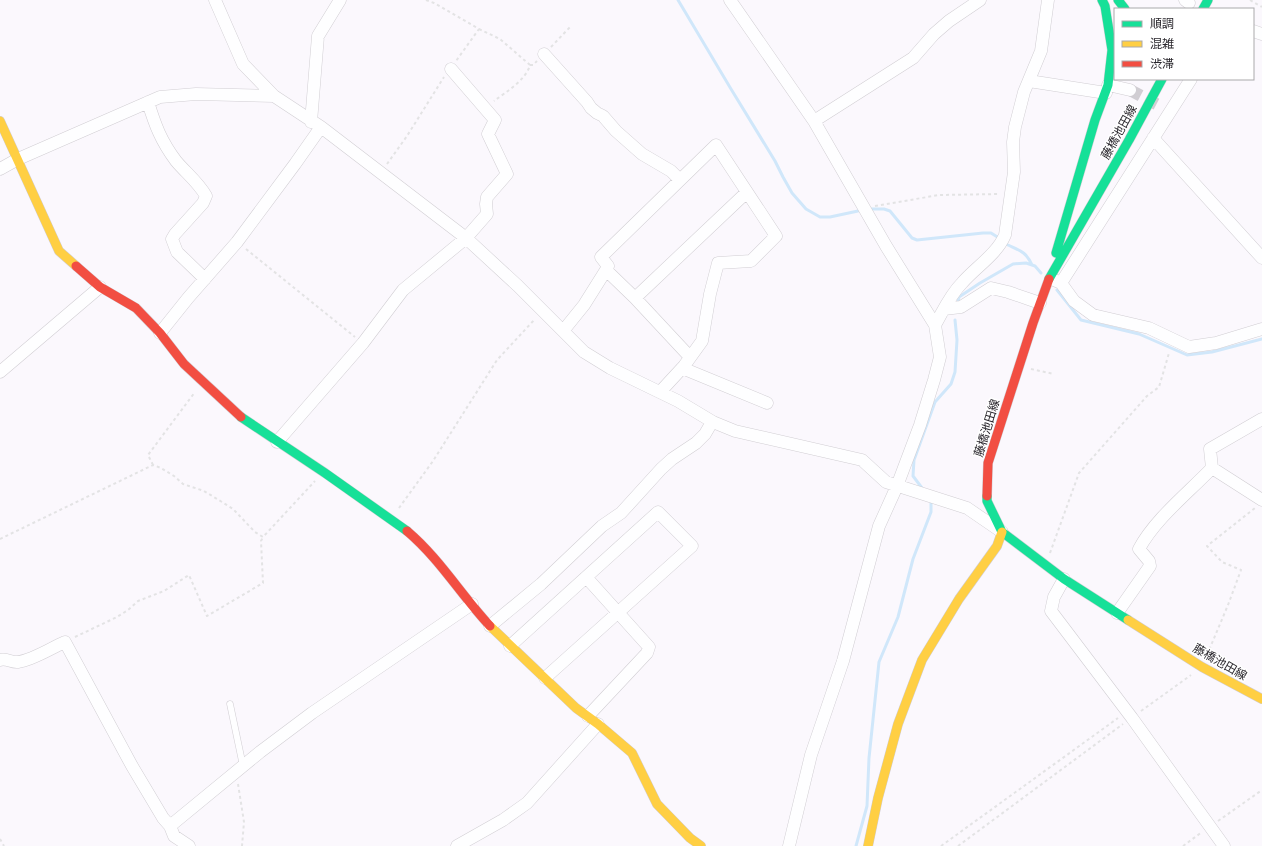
<svg xmlns="http://www.w3.org/2000/svg" width="1262" height="846" viewBox="0 0 1262 846" font-family="Roboto,'Noto Sans JP',sans-serif">
<style>
.lines{fill:none;stroke-linecap:round;stroke-linejoin:round}
.stream{stroke:#d0e7fa;stroke-width:3}
.street-tunnel{stroke:#d1ced3;stroke-width:12;stroke-dasharray:12 6;stroke-linecap:butt}
.lane-casing{stroke:#d1ced3;stroke-width:7}
.street-casing{stroke:#d1ced3;stroke-width:13}
.fast-casing{stroke:#d1ced3;stroke-width:10}
.slow-casing{stroke:#d1ced3;stroke-width:10}
.jam-casing{stroke:#d1ced3;stroke-width:10}
.path{stroke:#e3e3e4;stroke-width:2;stroke-dasharray:3 3;stroke-linecap:butt}
.lane{stroke:#fefeff;stroke-width:6}
.street{stroke:#fefeff;stroke-width:12}
.fast{stroke:#16e098;stroke-width:9}
.slow{stroke:#ffcf43;stroke-width:9}
.jam{stroke:#f24e42;stroke-width:9}
.labels{text-anchor:middle;dominant-baseline:central;stroke-width:3;stroke-linejoin:round;paint-order:stroke}
.street-label{font-size:12px;fill:#2a272d;stroke:#fff}
</style>
<rect width="100%" height="100%" fill="#fbf8fd"/>
<g class="lines">
<!-- stream -->
<path class="stream" d="M678 0 731 89 775 161 783 177 792 193 806 209 820 217H830L858 211
M870 209H884L890 211 912 238 917 240 983 233H991L999 238
M1008 245C1021 251 1026 252 1032 265
M1057 290 1081 320 1139 334 1187 355 1212 352 1262 339
M958 302 959 297 980 283 1013 264 1026 263 1035 266 1041 273
M922 488 913 476 914 460 935 402 951 384 955 372 957 340 955 320
M856 846 867 806 869 758 879 662 898 617 913 559 931 512V503"/>
<!-- street-tunnel -->
<path class="street-tunnel" d="M1130 90 1160 106"/>
<!-- lane casing -->
<g class="lane-casing">
<path id="lane" d="M230 704 243 766"/>
</g>
<!-- street casing -->
<g class="street-casing">
<path id="street" d="M215 0 243 64 274 96 321 127 466 238 518 286 584 352 610 368 678 401 713 422 735 431 862 460 886 482 967 508 1002 532
M730 0 814 121 886 246 935 325 940 357 934 380 920 425 897 486 879 526 843 661 811 755 789 846
M1185 0 1189 3
M1253 31 1262 34
M544 54 587 102 591 108 597 113 603 116 616 131 642 154 671 171 680 180
M1029 81 1106 93
M1108 85 1130 90
M148 102C155 125 161 141 176 161 186 173 198 182 206 196L203 203 175 234 172 239 177 252 205 279
M814 121 913 58 934 34 949 21 980 0
M311 122 318 36 340 0
M1153 138 1262 258
M0 169 18 159 160 97 196 94 274 96
M606 270 635 298 690 357
M1054 280 1061 283 1074 301 1093 315 1149 328 1189 347 1216 343 1262 329
M1061 283 1191 79
M635 298 747 192
M944 309 961 307 991 288 1008 292 1040 303
M935 325C943 311 950 295 962 283 976 267 997 254 1005 235L1014 172 1013 142 1015 127 1024 92 1041 51 1048 0
M563 331 584 305 606 270 608 266 601 257 716 145 776 236 751 261 718 263 710 294 702 341 684 366 660 392
M160 333 188 298 237 242 295 164 321 127
M682 368 767 403
M0 372 100 287
M1262 419 1210 449 1212 468 1262 500
M277 442 363 343 403 290 466 238 487 214 486 204 487 197 507 174 488 134 495 120 451 69
M586 577 649 647 647 653 588 716
M1064 579 1054 597 1051 611 1132 718 1224 846
M1117 613 1150 566 1149 561 1139 549C1155 519 1188 493 1212 468
M490 626 541 584 602 526 621 513 661 469 672 459 696 443 705 434 712 422
M510 646 658 512 692 546 545 678
M0 660C7 658 12 663 18 662 33 660 51 648 65 642L132 766 163 818 170 826 174 836 189 846
M170 826 260 752 312 713 472 604
M457 846 503 820 527 803 598 724"/>
</g>
<!-- fast casing -->
<g class="fast-casing">
<path id="fast" d="M1118 0 1125 9
M1203 9 1208 0
M1056 253 1095 120 1108 85 1112 50 1105 6 1102 0
M1049 279 1129 140 1162 79
M241 417 325 473 407 531
M987 496V501L1002 532 1064 579 1128 620"/>
</g>
<!-- slow casing -->
<g class="slow-casing">
<path id="slow" d="M0 121 59 251 76 266
M1128 620 1202 667 1262 699
M490 626 576 708 598 724 632 753 657 804 690 838 701 846
M868 846 878 798 898 724 922 660 959 599 997 546 1002 532"/>
</g>
<!-- jam casing -->
<g class="jam-casing">
<path id="jam" d="M76 266 100 287 136 308 160 333 184 364 241 417
M987 496 988 463 1033 323 1049 279
M407 531C440 559 461 595 490 626"/>
</g>
<!-- path -->
<path class="path" d="M426 0 434 3 479 29 456 61
M1250 0 1262 7
M479 29 500 39 530 65C526 80 506 92 494 101
M551 47 571 26
M530 65H533L537 61
M387 164 407 136 444 77
M875 206 939 195 999 194
M246 249 355 337
M1031 369 1054 374
M153 465 148 455 195 392
M399 508 433 461 497 360 535 319
M0 539 153 465 161 468 174 476 183 484 204 491 222 502 233 509 255 532 263 537 315 481
M1050 553 1079 473 1147 396 1159 387 1169 353
M75 637 117 617 128 610 138 601 164 591 189 575 207 616 263 583 261 541 263 537
M1207 655 1228 605 1241 570 1222 562 1207 546 1255 508
M1141 711 1191 675
M238 784 244 822 242 846
M1218 821 1262 790
M0 839 4 846
M941 846 1118 718
M958 846 1123 724
M1183 846 1202 832"/>
<!-- lane -->
<use href="#lane" class="lane"/>
<!-- street -->
<use href="#street" class="street"/>
<!-- fast -->
<use href="#fast" class="fast"/>
<!-- slow -->
<use href="#slow" class="slow"/>
<!-- jam -->
<use href="#jam" class="jam"/>
</g>
<g class="labels">
<!-- street labels -->
<g class="street-label">
<text transform="translate(1119 132) rotate(-61)">藤橋池田線</text>
<text transform="translate(987 428) rotate(-73)">藤橋池田線</text>
<text transform="translate(1220 662) rotate(30)">藤橋池田線</text>
</g>
</g>
<!-- legend -->
<rect x="1114" y="8" width="140" height="72" fill="#ffffff" stroke="#aaa9ab"/>
<rect x="1122" y="21" width="20" height="6" fill="#16e098" stroke="#aaa9ab"/>
<text x="1150" y="28" font-size="12" fill="#2a272d">順調</text>
<rect x="1122" y="41" width="20" height="6" fill="#ffcf43" stroke="#aaa9ab"/>
<text x="1150" y="48" font-size="12" fill="#2a272d">混雑</text>
<rect x="1122" y="61" width="20" height="6" fill="#f24e42" stroke="#aaa9ab"/>
<text x="1150" y="68" font-size="12" fill="#2a272d">渋滞</text>
</svg>
